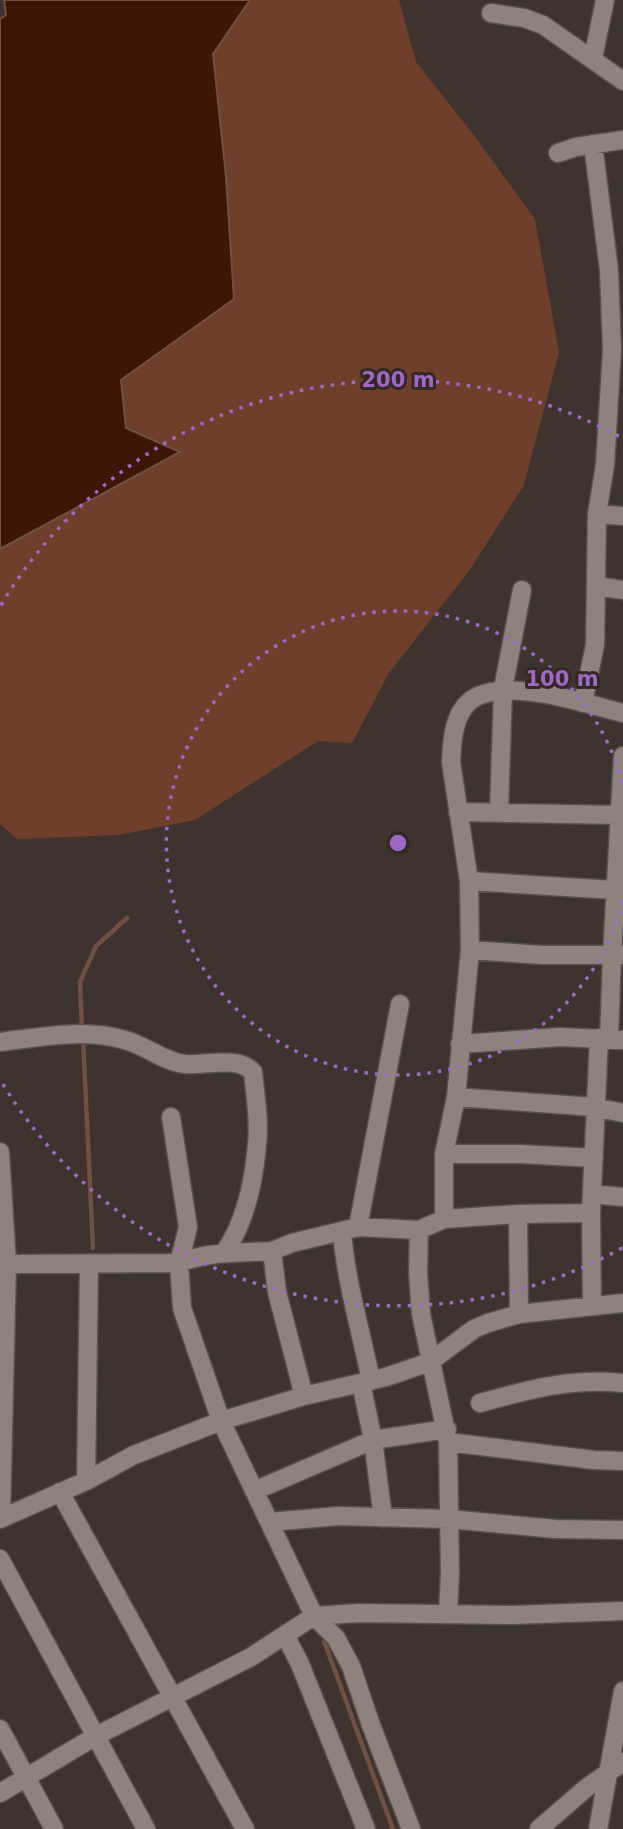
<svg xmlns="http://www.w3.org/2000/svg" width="623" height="1829" viewBox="0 0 623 1829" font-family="'DejaVu Sans',sans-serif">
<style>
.green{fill:#6f3f2c}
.water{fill:#3f1605;stroke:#6f5043;stroke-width:2}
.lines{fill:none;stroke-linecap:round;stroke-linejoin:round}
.stream{stroke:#6f5043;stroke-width:4.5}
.minor-casing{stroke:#594f4c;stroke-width:21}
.minor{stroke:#8f827d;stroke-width:18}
.ring{fill:none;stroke:#9e68c6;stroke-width:3.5;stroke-dasharray:3.5 7}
.centre{fill:#9e68c6;stroke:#342925;stroke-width:3.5}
.ring-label{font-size:21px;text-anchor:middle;font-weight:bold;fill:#9e68c6;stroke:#342925;stroke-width:6;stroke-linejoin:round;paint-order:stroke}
</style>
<rect width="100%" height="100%" fill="#3f332f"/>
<!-- green -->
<path class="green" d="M250 0H399L416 62 473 134 535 219 559 352 524 485 469 571 389 673 352 743 318 741 195 820 119 835 17 839 0 824V549L180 453 126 428 121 379 234 299 226 177 213 54Z"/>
<!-- water -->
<path class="water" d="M4 0H250L213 54 226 177 234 299 121 380 126 428 180 452 0 549V19L6 15Z"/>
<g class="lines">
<!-- stream -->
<path class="stream" d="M82 1029 80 982 96 946 127 918
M83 1038 93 1248
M324 1641 393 1829"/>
<!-- minor casing -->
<g class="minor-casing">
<path id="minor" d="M491 13 524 18 543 25 623 81
M593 58 605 0
M558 153 576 147 623 140
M597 514 623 516
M597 586 623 590
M583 703 595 645 597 514 605 465 612 350 609 270 593 144
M499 811 503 689 522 590
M458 812 619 815
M469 881 615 890
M470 950 542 955H623
M609 1039 612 956 623 756
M0 1042C41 1037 84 1028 125 1040 145 1045 164 1062 185 1064 205 1066 238 1055 253 1072 255 1095 260 1121 257 1144 254 1181 245 1223 224 1253
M460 1044 560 1037 623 1040
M456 1097 594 1107 623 1113
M171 1117 188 1227 179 1263 182 1308 221 1421 314 1616 336 1638 351 1666 371 1725 411 1829
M0 1152 7 1264 1 1518
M444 1154H520L594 1158
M592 1194 623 1197
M518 1214 519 1314
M444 1219 518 1214 591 1213
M358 1227 400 1004
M419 1230 418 1272 421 1314 448 1442 450 1573 448 1614
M342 1232C346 1282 361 1331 371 1381
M0 1264 179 1263C209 1251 241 1253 272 1251
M592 1305 591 1213 599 1038
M361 1383 373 1440 383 1518
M304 1396 277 1292 272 1251 292 1243 358 1227 419 1230 444 1219V1154L456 1097 470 950 469 881 451 762C452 742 453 715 470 701 502 675 586 704 623 713
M480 1403C530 1389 571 1378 623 1383
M448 1442 594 1460 623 1461
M86 1481 89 1265
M254 1491 373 1440 447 1429
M60 1492 245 1829
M0 1519 86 1481 134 1455 221 1421 304 1396 386 1377 418 1366 431 1361 474 1329 488 1323 519 1314 623 1303
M270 1522 338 1516 449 1519 555 1529 623 1530
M0 1559 146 1829
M285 1635 300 1664 366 1829
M0 1729 54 1829
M0 1793 96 1736 251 1657 314 1616 359 1613 513 1615 623 1611
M539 1829 585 1789 623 1762
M598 1829 623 1691"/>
</g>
<!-- minor -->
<use href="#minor" class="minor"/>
</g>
<!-- distance rings -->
<g class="ring">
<path d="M623 901A232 232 0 1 1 623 785"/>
<path d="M622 1248A463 463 0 0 1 1 1081M1 605A463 463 0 0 1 622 438"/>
</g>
<circle cx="398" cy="843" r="10" class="centre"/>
<g class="ring-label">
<text x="398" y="387">200 m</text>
<text x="562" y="686">100 m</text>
</g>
</svg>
